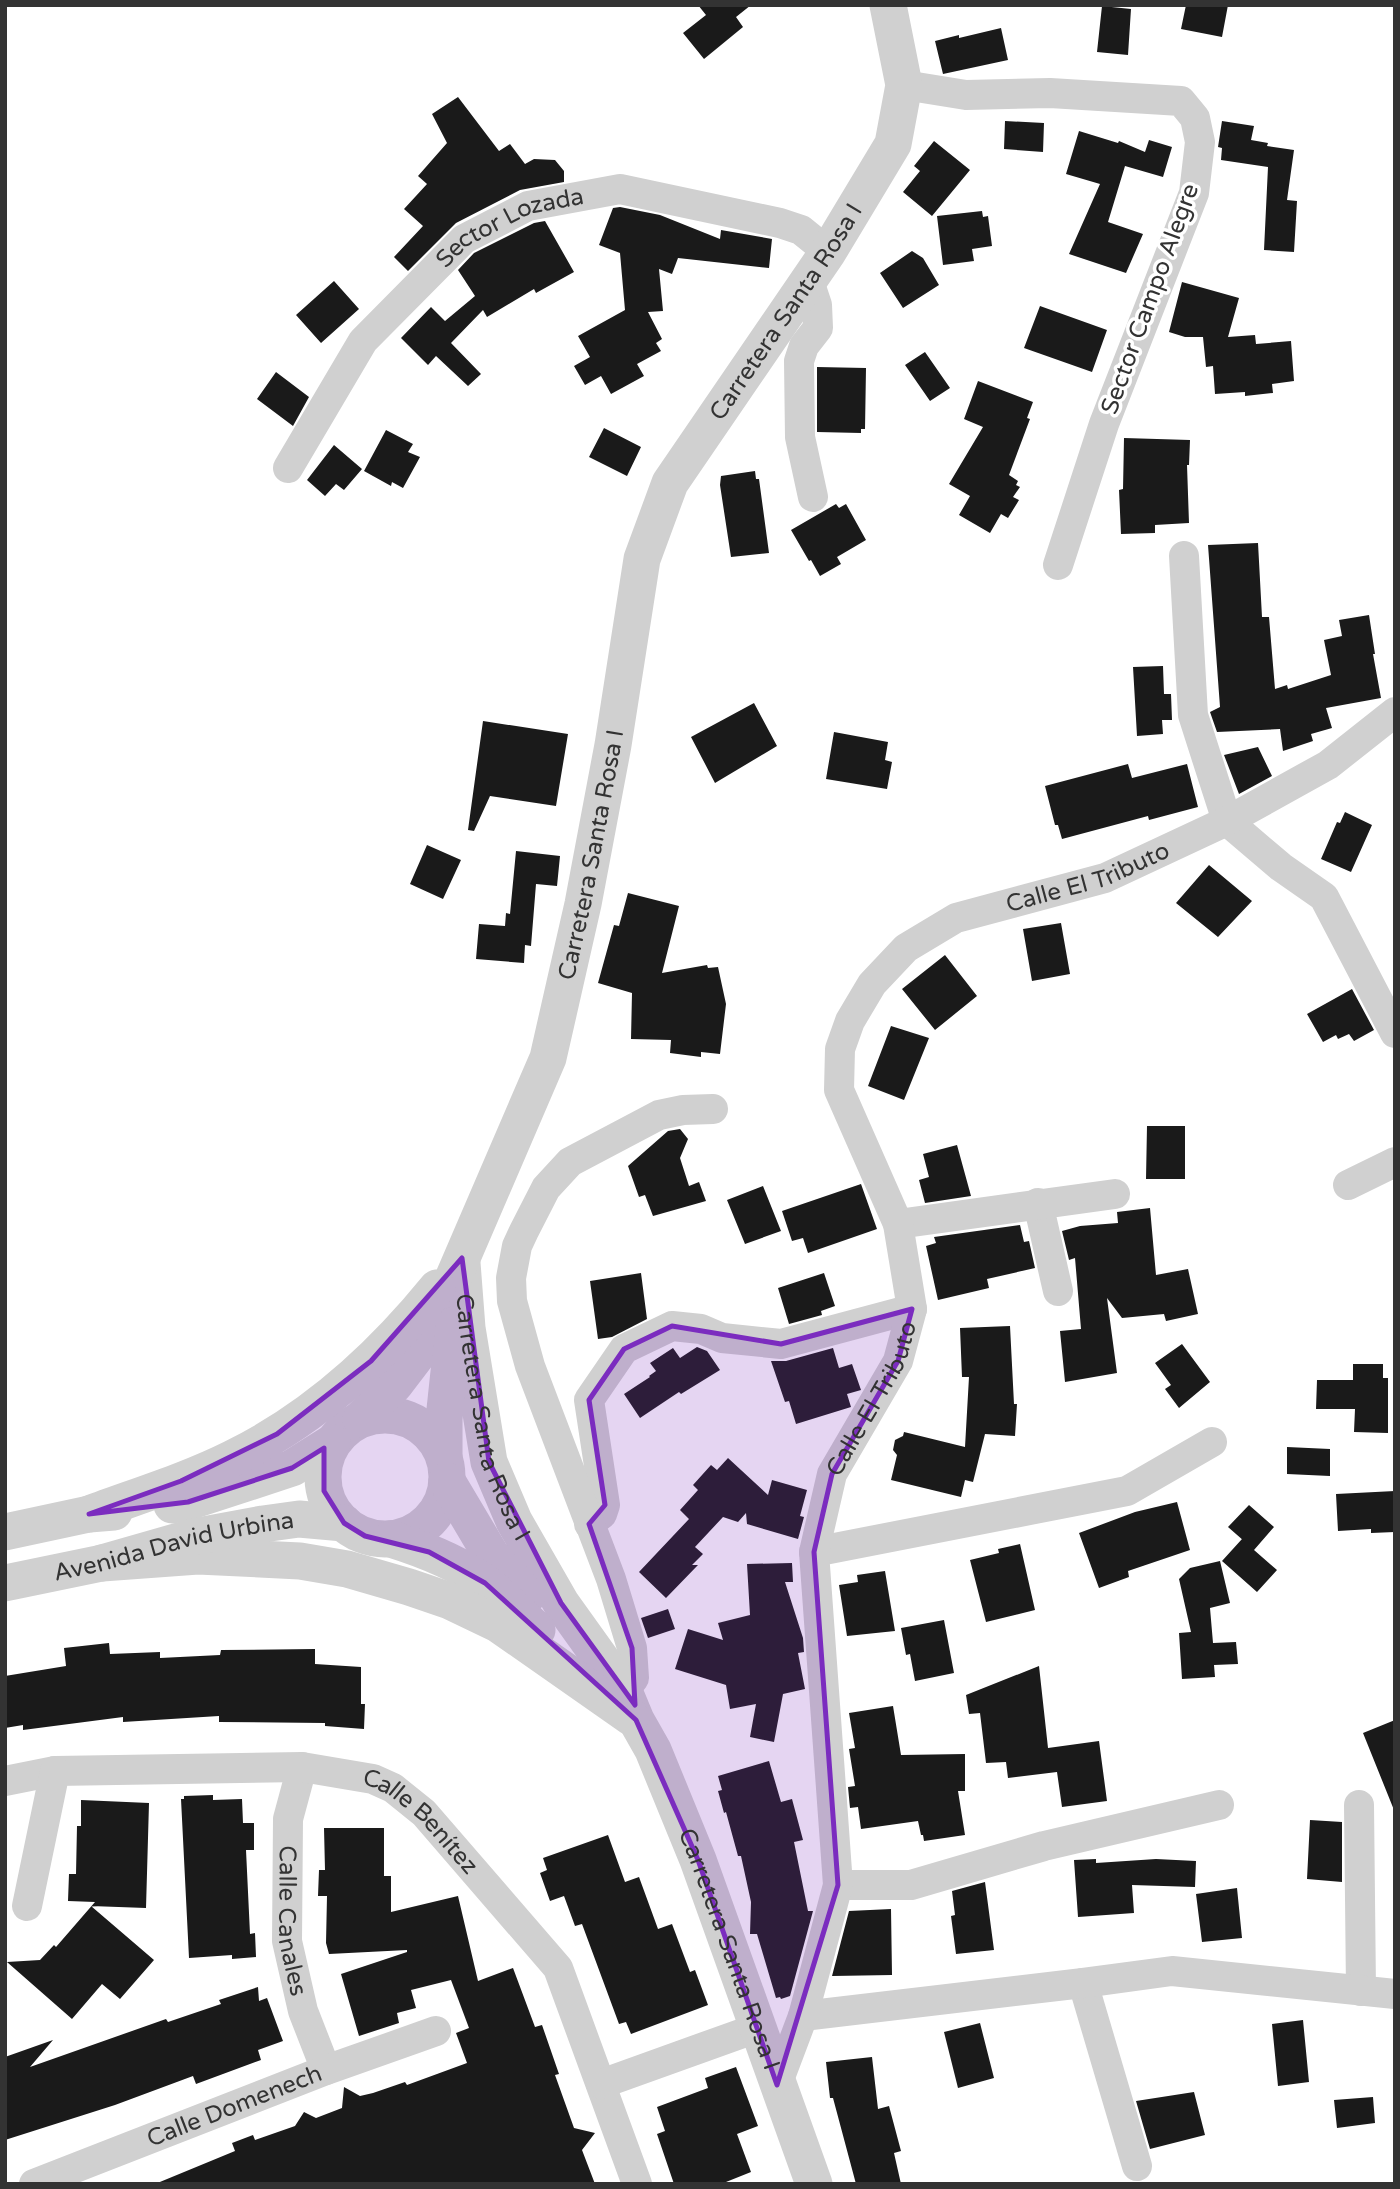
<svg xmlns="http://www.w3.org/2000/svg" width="1400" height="2189" viewBox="0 0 1400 2189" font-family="'Varela Round',sans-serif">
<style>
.building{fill:#1a1a1a}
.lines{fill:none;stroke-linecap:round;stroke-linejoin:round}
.minor{stroke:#d0d0d0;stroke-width:30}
.tertiary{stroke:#d0d0d0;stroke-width:37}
.marked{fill:#7b2cbf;fill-opacity:0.2;stroke:#7b2cbf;stroke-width:5;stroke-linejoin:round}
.labels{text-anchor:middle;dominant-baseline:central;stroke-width:7;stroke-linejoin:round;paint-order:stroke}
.street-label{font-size:24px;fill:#333;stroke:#fff}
</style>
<rect width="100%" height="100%" fill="#fff"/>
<!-- building -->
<path class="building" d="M698 5H751L736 17 743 27 704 59 683 33 706 15Z
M1186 5H1228L1222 37 1181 29Z
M1102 6 1131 9 1128 55 1097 52Z
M1001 28 1008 60 943 74 935 41 959 35V38Z
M458 97 499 151 510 144 525 164 534 159 555 160 564 171V182L520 190 456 223 408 271 394 257 423 226 404 209 427 184 418 176 447 143 432 114Z
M1005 121 1044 123 1043 152 1004 149Z
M1222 121 1254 126 1251 140 1268 143 1267 146 1294 150 1287 200 1297 201 1294 252 1264 250 1268 167 1221 160 1222 148 1218 147Z
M1079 131 1118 143 1119 141 1145 152 1149 140 1172 147 1163 177 1125 166 1108 222 1143 234 1126 273 1069 254 1100 184 1066 174Z
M934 141 970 170 932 216 903 192 920 171 914 166Z
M620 207 660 215 720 239 721 230 772 239 769 268 678 258 672 274 659 269 663 311 648 312 662 339 656 343 661 351 637 364 644 376 611 394 601 376 585 385 574 366 590 357 578 336 625 310 620 253 599 245 613 208Z
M982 211 983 217 988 216 992 246 972 249 974 261 943 265 937 216Z
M545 221 574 272 536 293 534 289 487 317 483 310 451 343 481 374 468 386 436 356 428 365 401 338 431 307 445 321 475 296 458 270 474 253 534 223Z
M912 251 923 258 939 285 903 308 880 273Z
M334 281 359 309 321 343 296 315Z
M1182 282 1239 298 1228 337 1255 335 1256 344 1291 341 1294 381 1272 384 1273 393 1245 396V392L1215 394 1213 366 1206 367 1203 337H1185L1169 332Z
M1040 306 1107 330 1092 372 1024 348Z
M925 352 950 388 930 401 905 365Z
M817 367 866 368 865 429H861V433L817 432Z
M276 372 309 397 293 426 257 399Z
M978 381 1033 402 1027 418 1030 419 1009 475 1018 481 1016 485 1020 487 1013 497 1019 500 1008 518 1001 514 990 533 959 515 970 496 949 484 983 427 964 419Z
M604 428 641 447 627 476 589 457Z
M386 430 413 444 408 452 420 457 403 488 392 482 391 486 364 471Z
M1124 438 1190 440 1189 465H1187L1189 523 1155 525V533L1121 534 1119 490 1123 489Z
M334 445 362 469 344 490 336 484 325 496 307 480Z
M755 471 756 479H759L769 553 731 557 720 485 721 476Z
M836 504 839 508 846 504 866 540 837 557 841 564 820 576 811 560 809 561 791 530Z
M1258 543 1262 617H1269L1275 689 1287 685 1288 689 1331 675 1324 640 1342 636 1339 620 1369 615 1375 654H1373L1381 698 1326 708 1332 728 1311 734 1313 741 1283 751 1280 729 1217 732 1210 712 1220 707 1208 545Z
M1163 666 1164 694H1171L1172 720H1162L1163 734 1137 736 1133 667Z
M754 703 777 746 715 783 691 737Z
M483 721 568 734 556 806 490 796 474 831 468 830Z
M834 732 888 742 885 760 892 762 887 789 826 779Z
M1258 747 1272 776 1239 794 1224 755Z
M1128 764 1132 778 1187 764 1198 807 1149 820 1148 816 1062 839 1058 825H1055L1045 786Z
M1345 812 1372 825 1351 872 1321 859 1337 822 1340 823Z
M427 845 461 860 443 899 410 884Z
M516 851 560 856 557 886 536 884 531 946 525 945 524 963 476 959 479 924 505 926 506 913 510 914Z
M1209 865 1252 901 1218 937 1176 903Z
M628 893 679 906 662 973 707 965 708 968 718 967 726 1004 720 1054 701 1052V1057L670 1053 671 1040 631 1039 632 993 598 983 614 925 619 926Z
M1061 923 1070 974 1032 981 1023 929Z
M945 955 977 996 935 1030 902 989Z
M1352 989 1374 1030 1354 1041 1349 1034 1338 1039 1336 1035 1323 1042 1307 1014Z
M891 1026 929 1038 904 1100 868 1086Z
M1147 1126H1185V1179H1146Z
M680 1129 688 1139 680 1158 689 1186 699 1182 706 1201 653 1216 645 1195 639 1197 628 1166 668 1131Z
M957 1145 971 1196 925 1203 919 1180 929 1177 923 1154Z
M861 1184 877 1229 808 1253 803 1238 792 1241 782 1211Z
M763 1186 781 1231 745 1244 727 1200Z
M1150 1208 1156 1275 1188 1269 1198 1314 1166 1321 1164 1314 1122 1318 1107 1298 1117 1373 1065 1382 1060 1331 1081 1329 1075 1258 1069 1260 1062 1231 1080 1226 1118 1223 1117 1212Z
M1020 1225 1024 1242 1029 1241 1035 1268 987 1279 989 1288 938 1300 926 1246 936 1243 934 1237Z
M641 1273 647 1319 612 1337 598 1339 590 1281Z
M824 1273 835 1306 821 1311 822 1315 789 1324 778 1288Z
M1010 1326 1014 1404H1017L1015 1436 985 1434 973 1482 965 1480 961 1497 891 1480 897 1455 893 1450 895 1440 903 1436 904 1432 965 1447 969 1377H962L960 1328Z
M1182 1344 1210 1382 1179 1408 1165 1389 1171 1385 1155 1363Z
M697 1347 707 1351 720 1370 681 1394 679 1392 640 1418 624 1394 650 1377 649 1376 656 1371 650 1363 673 1348 680 1358Z
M833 1348 839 1368 852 1364 861 1390 847 1394 851 1407 796 1424 789 1401 785 1402 771 1361H786Z
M1353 1364H1383V1378H1388V1433L1354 1432 1355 1409H1316L1317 1380H1353Z
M1287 1447 1330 1449V1476L1287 1474Z
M728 1458 768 1495 772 1480 807 1490 800 1516 804 1517 798 1539 747 1524 746 1513 738 1522 723 1517 695 1547 703 1554 692 1565H698L666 1598 639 1572 689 1519 680 1510 698 1490 693 1485 711 1465 717 1470Z
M1395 1491V1532L1371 1533V1529L1338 1531 1336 1494Z
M1177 1502 1190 1550 1128 1571 1129 1577 1099 1588 1079 1533 1135 1512Z
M1249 1505 1274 1527 1254 1550 1277 1570 1257 1592 1222 1561 1242 1539 1252 1548 1228 1527Z
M1020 1544 1035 1610 986 1622 970 1560 999 1553 998 1549Z
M1220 1561 1230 1603 1210 1608 1213 1643 1236 1642 1238 1664 1214 1665 1215 1677 1182 1679 1179 1633 1191 1632 1179 1579 1190 1568Z
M792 1563 793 1582H785L803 1638 804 1652 798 1653 805 1689 783 1694 774 1742 750 1737 756 1704 730 1709 726 1685 675 1669 688 1629 723 1640 718 1623 750 1615 747 1564Z
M885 1571 895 1631 847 1636 839 1585 858 1582 857 1575Z
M668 1609 675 1629 648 1638 641 1618Z
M944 1620 954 1673 915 1681 910 1654 906 1655 901 1628Z
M109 1643 110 1654 160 1652V1658L220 1655 221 1650 315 1649V1664L361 1667V1704H365L364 1729 325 1726V1723L219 1722V1716L123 1722V1717L23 1730V1725L5 1728V1676L66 1666 64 1648Z
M1039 1666 1048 1748 1099 1741 1107 1801 1062 1807 1057 1772 1008 1778 1006 1762 986 1763 980 1713 969 1714 966 1695Z
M893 1706 901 1755 965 1754V1791H958L965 1835 924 1841 923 1835H921L918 1821 861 1829 858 1807 850 1808 848 1787 855 1786 849 1749 855 1748 849 1713Z
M1395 1720V1810H1394L1363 1733Z
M769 1761 781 1802 792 1799 803 1840 794 1842 808 1911H813L790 1996 781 1999 780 1997 776 1998 757 1934H750L751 1902 741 1856H738L726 1812 724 1813 718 1791 722 1790 718 1776Z
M213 1795V1800L242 1799 243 1823H254V1850H246L250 1934 255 1933 256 1957 232 1959V1955L189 1958 181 1799H184V1796Z
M81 1800 149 1803 146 1908 91 1906 154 1960 120 1999 102 1984 72 2019 7 1962 40 1960 54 1945 56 1947 95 1902 68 1901 69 1874H76L77 1826H81Z
M1310 1820 1342 1822V1882L1307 1879Z
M324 1828H384V1876H391V1912L458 1896 478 1981 513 1968 535 2027 542 2025 559 2074 555 2075 574 2128 595 2133 582 2150 595 2184H155L235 2151 232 2143 253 2135 255 2140 295 2126 304 2112 316 2118 342 2108 344 2087 360 2096 373 2093 405 2082 407 2085 467 2063 456 2033 469 2028 451 1980 411 1990 416 2008 397 2013 399 2023 359 2036 341 1974 407 1952V1950L329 1954 326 1943 327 1896H318L319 1870H325Z
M608 1835 625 1882 639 1877 658 1929 672 1924 690 1972 695 1970 708 2005 631 2034 626 2022 619 2024 582 1924 575 1926 564 1896 550 1901 540 1873 547 1870 543 1858Z
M1096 1859V1863L1156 1859 1196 1861 1195 1887 1132 1885 1134 1913 1078 1917 1074 1860Z
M985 1882 994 1950 956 1954 951 1916 955 1915 952 1891Z
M1237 1888 1242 1938 1202 1942 1196 1894Z
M891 1909 892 1975 832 1976 849 1911Z
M258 1987 259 2001 267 1998 283 2041 258 2050 261 2060 196 2084 193 2076 115 2105 5 2140V2057L53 2040 30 2067 166 2019 168 2022 221 2004 219 2000Z
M1303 2020 1309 2082 1278 2086 1272 2024Z
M980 2023 994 2078 958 2088 944 2032Z
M872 2057 878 2109 889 2106 901 2151 894 2153 901 2184H856L833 2098H830L826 2062Z
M736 2067 758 2126 737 2134 751 2172 721 2184H674L657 2134 665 2131 657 2107 708 2088 705 2078Z
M1194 2092 1205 2135 1150 2149 1136 2101Z
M1373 2097 1375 2123 1337 2128 1334 2100Z"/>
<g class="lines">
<!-- minor -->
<g class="minor">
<path d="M904 85 966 95 1050 93 1181 101 1195 118 1200 142 1194 193 1104 424 1058 565"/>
<path d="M809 281 817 305 818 328 804 346 799 361 800 437 813 497"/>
<path id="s1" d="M288 468 363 341 464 239 528 206 620 189 780 223 801 230 828 252"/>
<path d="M1184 556 1193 715 1227 821 1281 867 1324 897 1395 1033"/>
<path d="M1348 1185 1395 1162"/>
<path d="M1038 1203 1058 1291"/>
<path d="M898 1224 1115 1194"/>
<path d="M589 1524 602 1514 605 1505 589 1400 624 1349 672 1326 701 1329 722 1338 781 1344 912 1309"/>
<path d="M814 1552 1127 1491 1212 1442"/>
<path d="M624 1691 634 1678 632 1648 611 1579 530 1366 512 1301 511 1278 517 1246 524 1231 546 1188 570 1162 659 1115 683 1110 713 1109"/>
<path id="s2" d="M302 1767 288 1819 287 1941 303 2011 326 2070"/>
<path id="s3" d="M5 1781 55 1771 302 1767 373 1779 393 1788 424 1813 558 1968 637 2184"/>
<path d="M1359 1805 1361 1991"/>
<path d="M838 1885H911L1044 1846 1219 1805"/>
<path d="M27 1906 55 1771"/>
<path d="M1083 1983 1137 2166"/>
<path d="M803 2016 1083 1983 1172 1971 1395 1994"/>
<path d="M601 2084 757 2028"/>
<path id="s4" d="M777 2085 803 2016 838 1885 814 1552 832 1474 898 1361 912 1309 898 1224 839 1090 840 1049 850 1021 872 984 906 948 956 918 1105 878 1227 821 1328 765 1395 712"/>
<path id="s5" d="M34 2184 326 2070 436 2031"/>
</g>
<!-- tertiary -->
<g class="tertiary">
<path id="s6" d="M462 1263 467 1328 489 1462 514 1521 561 1603 624 1691 636 1720 653 1750 698 1860 814 2184"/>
<circle cx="385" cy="1477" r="62"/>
<path id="s7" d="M361 1419 395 1384 424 1346 548 1058 583 904 613 745 642 559 670 483 828 252 893 144 904 85 888 5"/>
<path d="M444 1456V1419L454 1325"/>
<path d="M447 1481 491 1555 527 1596"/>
<path d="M172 1505 188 1502 292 1468 332 1443"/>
<path d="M89 1514C137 1496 187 1481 233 1458 313 1419 381 1357 437 1288"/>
<path d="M5 1532 89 1514 114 1512"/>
<path d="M391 1539C423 1549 457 1562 484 1582 503 1596 520 1615 537 1630"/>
<path d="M102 1563 198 1556 300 1561 347 1569 409 1587 450 1601 498 1624 631 1717"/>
<path id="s8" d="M5 1583 102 1563 193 1537 263 1524 299 1519 344 1523"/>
</g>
</g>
<!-- marked area -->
<path class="marked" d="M462 1258 489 1462 561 1603 635 1705 632 1648 589 1524 605 1505 589 1400 624 1349 672 1326 781 1344 912 1309 898 1361 832 1474 814 1552 838 1885 777 2085 698 1860 636 1720 485 1583 429 1552 365 1536 344 1523 324 1491V1448L292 1468 188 1502 89 1514 181 1481 277 1434 371 1361Z"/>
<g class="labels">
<!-- street labels -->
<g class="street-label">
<text stroke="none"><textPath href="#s1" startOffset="338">Sector Lozada</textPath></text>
<text transform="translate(1150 299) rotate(-70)">Sector Campo Alegre</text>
<text stroke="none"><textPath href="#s7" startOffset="1206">Carretera Santa Rosa I</textPath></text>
<text stroke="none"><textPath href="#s7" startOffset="618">Carretera Santa Rosa I</textPath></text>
<text stroke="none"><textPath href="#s4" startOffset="1400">Calle El Tributo</textPath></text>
<text stroke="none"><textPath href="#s4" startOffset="709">Calle El Tributo</textPath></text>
<text stroke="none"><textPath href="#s6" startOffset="158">Carretera Santa Rosa I</textPath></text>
<text stroke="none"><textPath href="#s8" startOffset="173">Avenida David Urbina</textPath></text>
<text stroke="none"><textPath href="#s3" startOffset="434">Calle Benítez</textPath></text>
<text stroke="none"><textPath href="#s2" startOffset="156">Calle Canales</textPath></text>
<text stroke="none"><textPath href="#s6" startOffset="747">Carretera Santa Rosa I</textPath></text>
<text stroke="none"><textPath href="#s5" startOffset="215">Calle Domenech</textPath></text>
</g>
</g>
<!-- border -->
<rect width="1400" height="2189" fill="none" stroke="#333333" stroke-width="14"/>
</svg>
